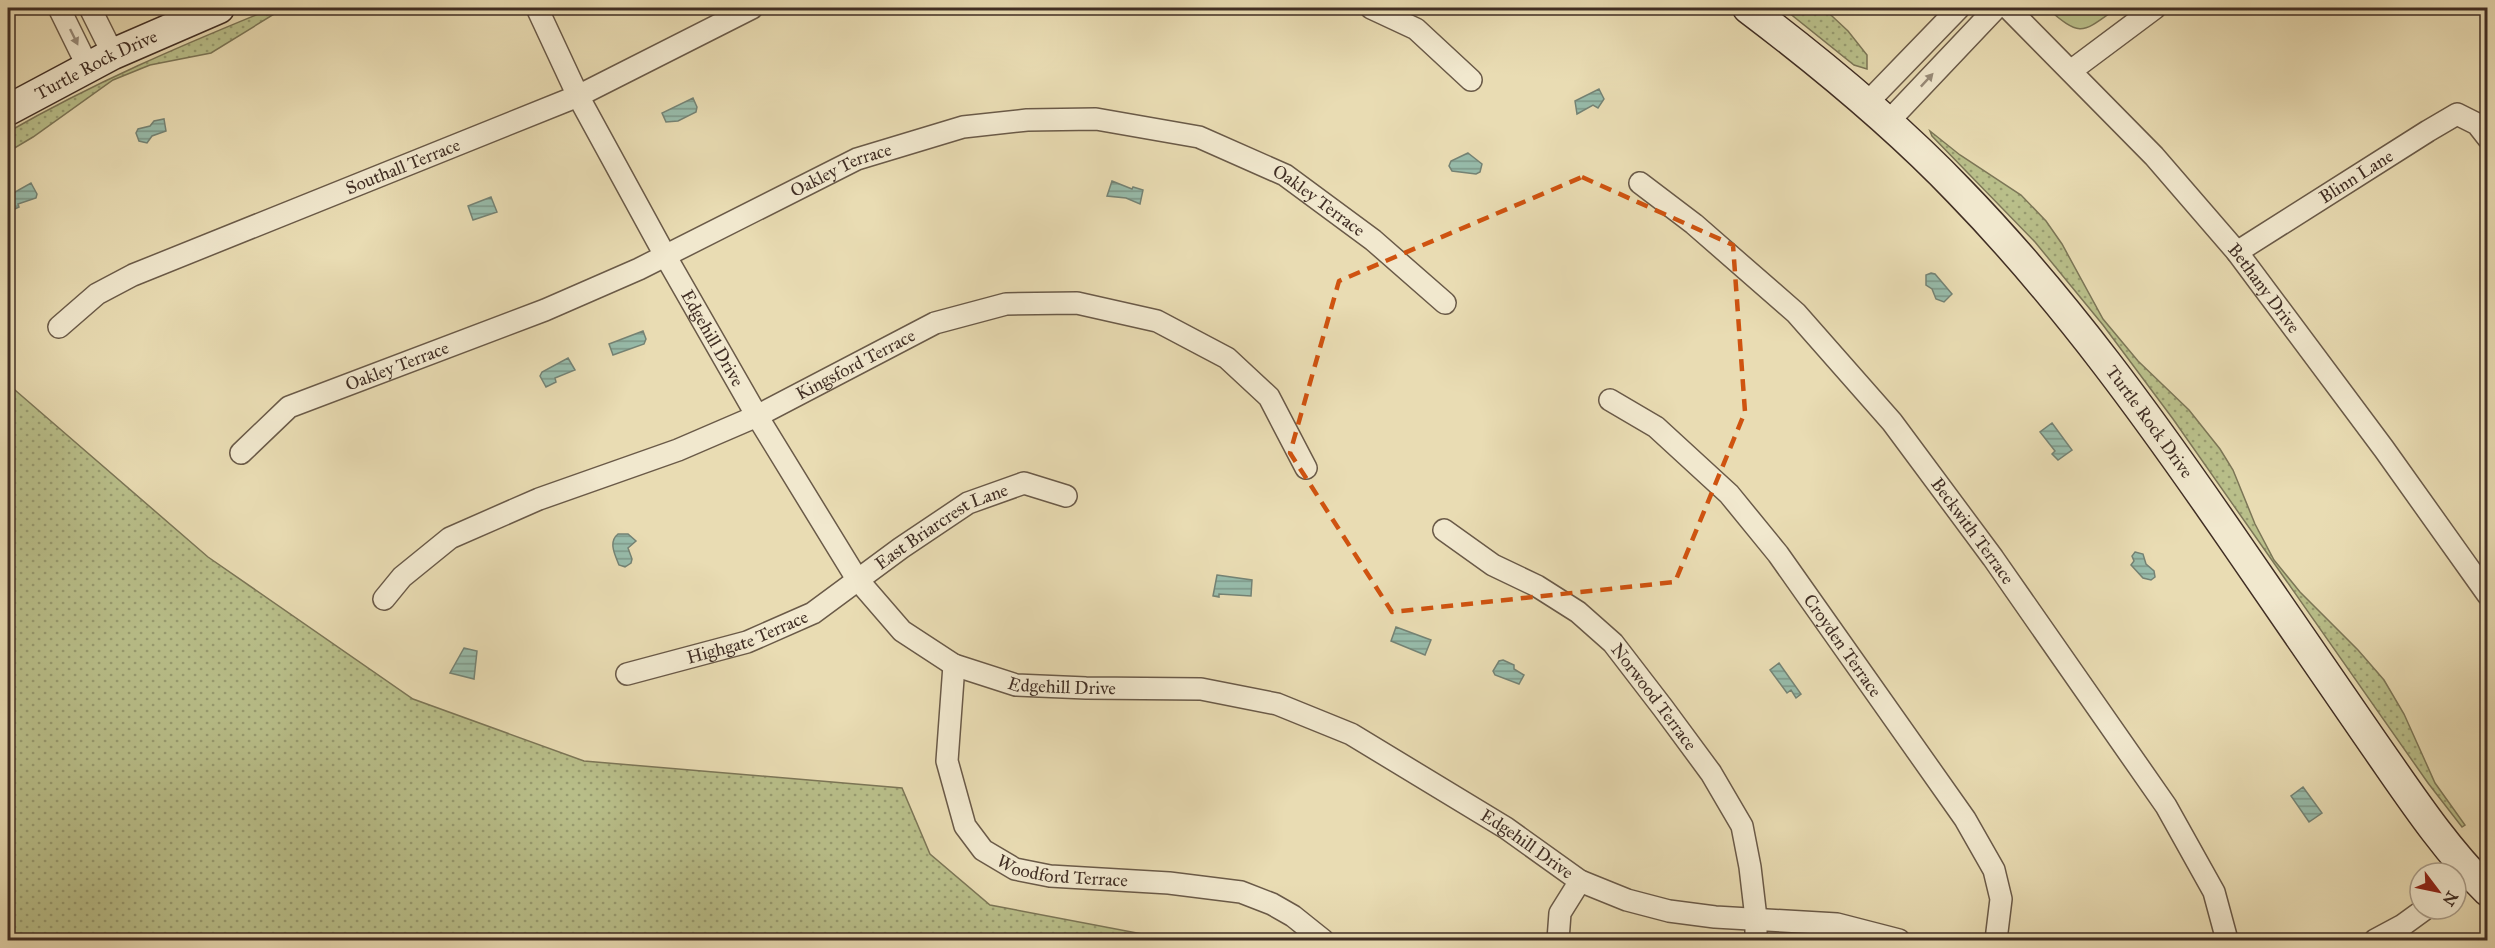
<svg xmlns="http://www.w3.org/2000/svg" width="2495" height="948" viewBox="0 0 2495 948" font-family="'IM FELL Great Primer',serif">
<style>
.grass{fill:url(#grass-dots);stroke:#7c7657;stroke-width:1.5}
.park{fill:#b9bf8a;stroke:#7c7657;stroke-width:1.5}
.water{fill:url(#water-rules);stroke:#748375;stroke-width:1.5}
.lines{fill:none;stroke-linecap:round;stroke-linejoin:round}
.street-casing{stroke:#6a5a48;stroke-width:24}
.secondary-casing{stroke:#402e24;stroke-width:33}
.street{stroke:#f1e8ce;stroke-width:21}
.secondary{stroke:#f1e8ce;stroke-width:30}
.oneway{fill:#988b79}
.marked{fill:none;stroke:#cf5310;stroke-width:4.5;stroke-dasharray:12 8;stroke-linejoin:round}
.labels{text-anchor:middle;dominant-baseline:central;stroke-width:5;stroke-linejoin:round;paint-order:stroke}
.street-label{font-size:18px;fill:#402e24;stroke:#f1e8ce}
</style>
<defs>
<pattern id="grass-dots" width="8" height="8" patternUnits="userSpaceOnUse" patternTransform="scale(1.5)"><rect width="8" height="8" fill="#b9bf8a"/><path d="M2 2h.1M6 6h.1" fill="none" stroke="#989c71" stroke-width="1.8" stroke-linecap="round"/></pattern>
<pattern id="water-rules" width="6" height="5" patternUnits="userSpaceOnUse" patternTransform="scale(1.5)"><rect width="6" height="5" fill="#97bcab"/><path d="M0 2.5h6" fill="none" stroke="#7d998b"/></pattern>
</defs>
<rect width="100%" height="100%" fill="#e9dcb3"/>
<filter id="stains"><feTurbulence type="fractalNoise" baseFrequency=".00333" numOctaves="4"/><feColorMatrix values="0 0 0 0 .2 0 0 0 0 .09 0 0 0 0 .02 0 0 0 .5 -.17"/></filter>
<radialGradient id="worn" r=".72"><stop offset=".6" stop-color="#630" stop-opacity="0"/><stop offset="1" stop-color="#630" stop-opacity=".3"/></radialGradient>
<!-- grass -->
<path class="grass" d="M273 8H284L211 53 150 65 113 80 33 137 8 152V132C93 83 182 45 273 8Z
M1783 8H1820L1832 16 1848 31 1867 55V69L1854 65Z
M1930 131 1960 155 2021 195 2046 221 2062 244 2103 319 2138 361 2189 410 2220 449 2233 470 2255 524 2274 560 2300 592 2358 650 2384 680 2404 714 2435 783 2465 825 2462 827 2428 783 2173 419 2103 325 2035 242 1932 136Z
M8 384 208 557 413 699 584 761 902 788 930 854 990 905 1158 937 1193 940H8Z"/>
<!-- park -->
<path class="park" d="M2047 8H2117C2082 33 2081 38 2047 8Z"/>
<!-- water -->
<path class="water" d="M1599 89 1604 99 1598 108 1593 105 1577 114 1575 101Z
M693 98 697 107 696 112 678 121 666 122 662 113Z
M164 119 166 131 152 136 147 143 139 141 136 133 138 129 150 126 154 121Z
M1468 153 1482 164 1480 172 1476 174 1452 171 1449 166 1451 161Z
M1112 181 1132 189 1133 187 1143 190 1140 204 1126 198 1107 196Z
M31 183 37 194 36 198 18 204 19 207 8 212V196Z
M491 197 497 212 473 220 468 206Z
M1931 273 1935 274 1952 294 1944 302 1936 299 1932 289 1926 285V275Z
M643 331 646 339 644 344 613 355 609 344Z
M568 358 575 370 555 378 556 382 546 387 540 376 542 372Z
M2052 423 2072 450 2058 460 2052 454 2055 451 2040 432Z
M618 534H628L636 541 628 548 632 559 631 563 625 567 619 565C615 555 608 542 618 534Z
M2135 552 2143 554 2146 564 2154 571 2155 577 2151 580 2143 578 2131 565 2134 561 2132 556Z
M1217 575 1252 580 1251 596 1219 594V597L1213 596Z
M1396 627 1431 640 1425 655 1391 641Z
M464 648 477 651 474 679 450 673Z
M1503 660 1514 665V669L1524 675 1519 684 1495 675 1493 671 1499 661Z
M1779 663 1801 694 1796 698 1791 690 1787 693 1770 670Z
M2303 787 2322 813 2309 822 2291 796Z"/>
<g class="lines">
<!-- street casing -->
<g class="street-casing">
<g id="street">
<path d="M59 8 88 67"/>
<path d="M90 8 113 54"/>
<path id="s1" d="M537 8 578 96 666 257 757 416 857 579 902 631 954 665 1016 685 1086 688 1201 689 1277 704 1351 734 1506 828 1580 881 1627 900 1669 911 1715 917 1837 924 1899 940"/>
<path d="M1371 8 1416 29 1471 80"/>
<path id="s2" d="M2008 8 2154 156 2237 252 2384 449 2488 595"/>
<path d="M2072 70 2155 8"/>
<path d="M1866 104 1959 8"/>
<path d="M1887 123 1996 8"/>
<path id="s3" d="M1640 183 1694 224 1796 313 1892 422 1993 558 2166 806 2214 892 2227 940"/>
<path id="s4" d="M2237 252 2428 131 2457 114 2477 124 2488 138"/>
<path id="s5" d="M59 327 97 294 133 275 578 96 752 8"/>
<path id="s6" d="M1610 400 1656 427 1729 494 1778 554 1965 819 1994 870 2001 899 1996 940"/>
<path id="s7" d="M241 453 289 407 545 310 639 269 857 159 963 127 1027 120 1096 119 1199 137 1285 175 1373 240 1445 303"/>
<path id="s8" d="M1444 530 1493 565 1537 586 1578 612 1613 643 1663 708 1711 773 1742 826 1750 867 1756 918V940"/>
<path id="s9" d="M384 599 402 577 450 538 539 499 678 450 757 416 935 323 1006 304 1077 303 1157 321 1227 358 1269 397 1306 468"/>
<path id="s10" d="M954 665 947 761 965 826 983 850 1015 869 1050 876 1169 883 1241 892 1272 904 1293 916 1323 940"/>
<path id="s11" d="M627 674 747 642 813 613 901 548 968 503 1024 483 1066 496"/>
<path d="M1558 940 1560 913 1580 881"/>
<path d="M2375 940 2403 925 2425 909"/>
</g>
</g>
<!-- secondary casing -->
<g class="secondary-casing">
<g id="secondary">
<path id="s12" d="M1748 8C1822 64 1895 124 1959 191 2065 300 2153 423 2239 548 2284 613 2329 678 2374 744 2409 794 2444 848 2488 891"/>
<path id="s13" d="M8 110 113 54 219 8"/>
</g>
</g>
<!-- street -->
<use href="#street" class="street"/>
<!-- secondary -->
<use href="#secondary" class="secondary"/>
</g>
<!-- one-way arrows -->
<defs><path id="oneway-solid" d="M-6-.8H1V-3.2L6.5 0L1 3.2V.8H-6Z" transform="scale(1.5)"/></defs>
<g class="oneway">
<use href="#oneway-solid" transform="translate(74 37) rotate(64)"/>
<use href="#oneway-solid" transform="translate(1927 80) rotate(-47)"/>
</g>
<!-- marked area -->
<path class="marked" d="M1582 177 1733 245 1745 412 1675 582 1392 612 1290 453 1339 281Z"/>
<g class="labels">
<!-- street labels -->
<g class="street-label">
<text stroke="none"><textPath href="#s13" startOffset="99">Turtle Rock Drive</textPath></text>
<text stroke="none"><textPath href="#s5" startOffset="382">Southall Terrace</textPath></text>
<text stroke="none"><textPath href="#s7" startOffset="668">Oakley Terrace</textPath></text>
<text stroke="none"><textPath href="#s4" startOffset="141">Blinn Lane</textPath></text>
<text stroke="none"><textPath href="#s7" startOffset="1172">Oakley Terrace</textPath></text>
<text stroke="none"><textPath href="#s2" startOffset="380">Bethany Drive</textPath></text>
<text stroke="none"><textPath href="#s1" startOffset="374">Edgehill Drive</textPath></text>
<text stroke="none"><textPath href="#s9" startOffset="532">Kingsford Terrace</textPath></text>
<text stroke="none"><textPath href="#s7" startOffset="182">Oakley Terrace</textPath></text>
<text stroke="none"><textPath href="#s12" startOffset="579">Turtle Rock Drive</textPath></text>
<text stroke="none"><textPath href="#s11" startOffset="352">East Briarcrest Lane</textPath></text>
<text stroke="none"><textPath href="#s3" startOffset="484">Beckwith Terrace</textPath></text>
<text stroke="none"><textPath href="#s11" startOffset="126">Highgate Terrace</textPath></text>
<text stroke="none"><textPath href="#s6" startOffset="342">Croyden Terrace</textPath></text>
<text stroke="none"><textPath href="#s1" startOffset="897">Edgehill Drive</textPath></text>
<text stroke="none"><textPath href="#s8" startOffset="272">Norwood Terrace</textPath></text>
<text stroke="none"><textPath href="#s1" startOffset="1401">Edgehill Drive</textPath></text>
<text stroke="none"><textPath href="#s10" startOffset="278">Woodford Terrace</textPath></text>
</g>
</g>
<!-- margin -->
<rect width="2495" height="948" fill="none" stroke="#e9dcb3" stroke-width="30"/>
<rect x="9" y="9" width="2477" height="930" fill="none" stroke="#402e24" stroke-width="3"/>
<rect x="15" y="15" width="2465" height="918" fill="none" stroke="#402e24" stroke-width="1.5"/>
<!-- north arrow -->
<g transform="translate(2438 891) rotate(122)"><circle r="28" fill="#f1e8ce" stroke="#aa9e8a" stroke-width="1.5"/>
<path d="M0-4.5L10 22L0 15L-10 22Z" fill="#8f2418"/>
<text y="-9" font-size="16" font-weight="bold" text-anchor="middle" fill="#402e24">N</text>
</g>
<rect width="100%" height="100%" filter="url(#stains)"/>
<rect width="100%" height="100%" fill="url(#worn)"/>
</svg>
